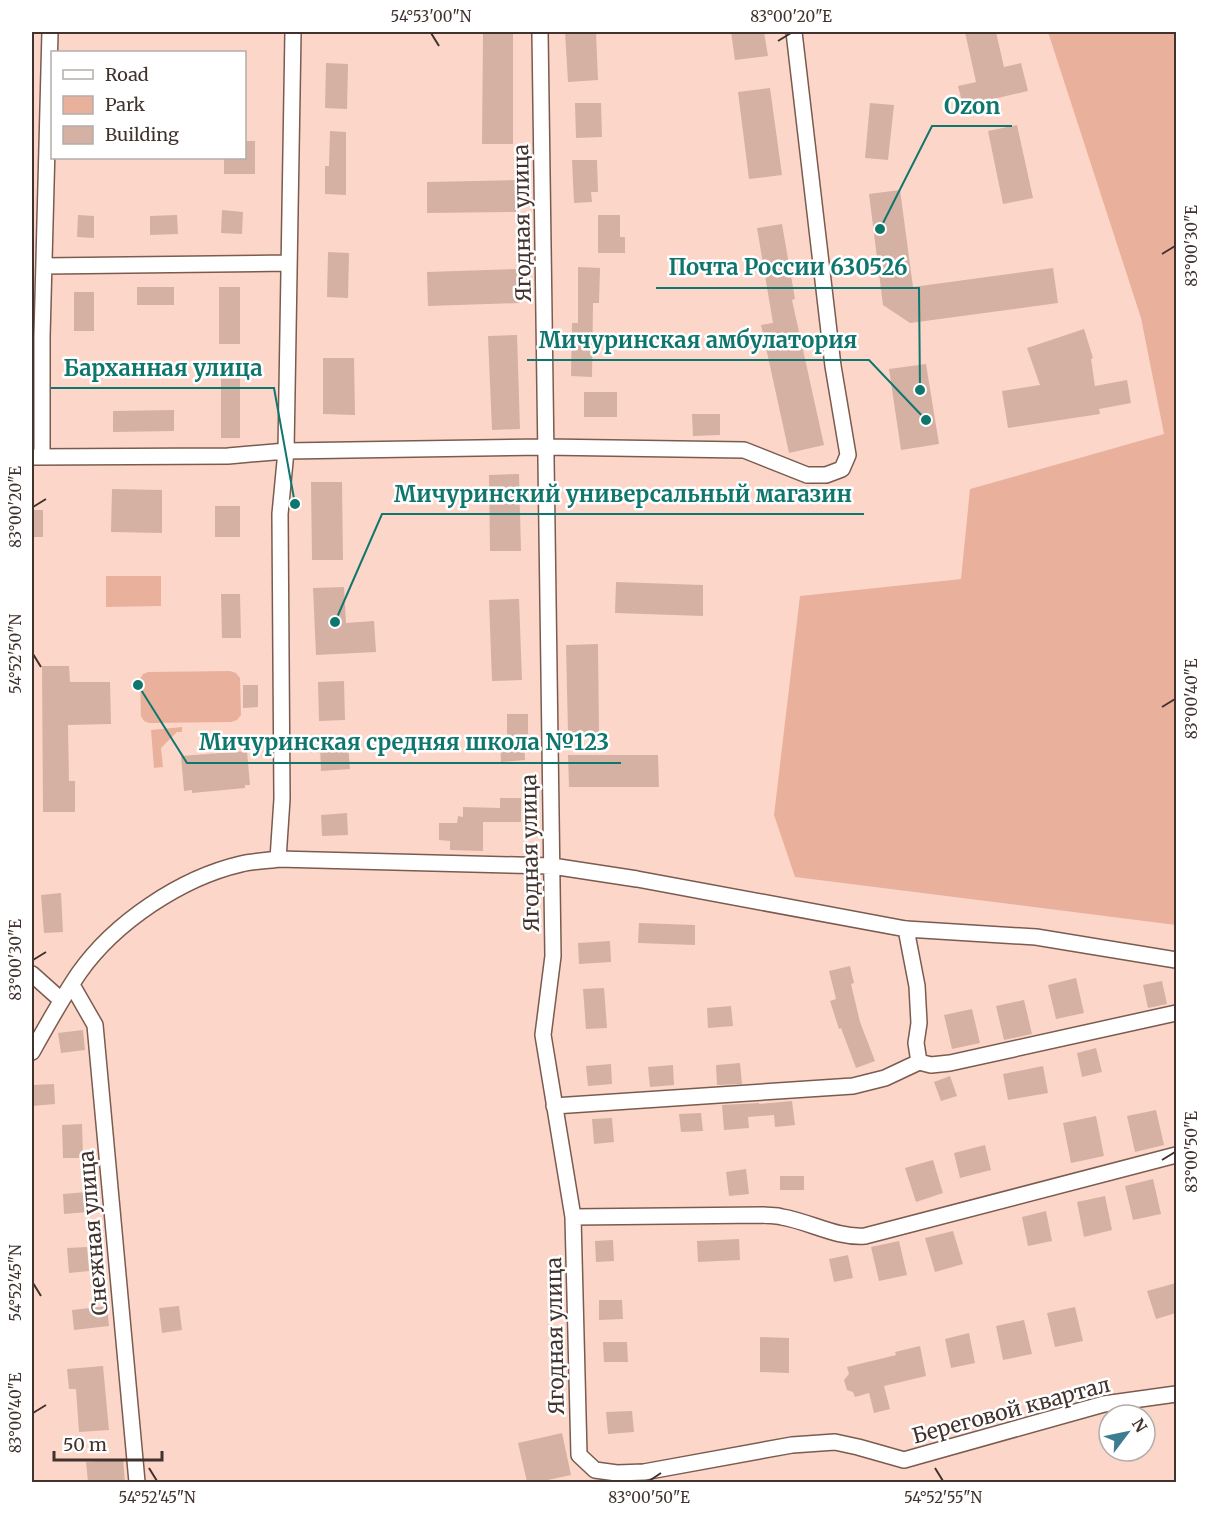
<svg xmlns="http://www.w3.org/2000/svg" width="1208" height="1514" viewBox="0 0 1208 1514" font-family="Merriweather,serif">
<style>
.green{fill:#e9b19c}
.building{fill:#d5b1a3}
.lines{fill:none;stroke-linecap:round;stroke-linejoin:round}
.minor-casing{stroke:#7b5b4f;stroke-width:18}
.minor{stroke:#fff;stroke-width:15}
.ticks{fill:none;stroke:#41322d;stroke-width:2}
.labels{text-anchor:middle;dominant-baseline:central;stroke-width:5;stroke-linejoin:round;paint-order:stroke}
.street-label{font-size:21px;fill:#41322d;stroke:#fff}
.leader{fill:none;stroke:#0f766e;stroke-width:2}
.callout-dot{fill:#0f766e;stroke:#fff;stroke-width:2}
.callout-label{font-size:22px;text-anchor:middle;font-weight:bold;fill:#0f766e;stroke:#fff;stroke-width:5;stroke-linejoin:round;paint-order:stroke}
.neatline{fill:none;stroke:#41322d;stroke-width:2}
.ticks-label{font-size:15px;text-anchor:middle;fill:#41322d}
</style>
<rect width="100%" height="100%" fill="#fcd7c9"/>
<!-- green -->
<path class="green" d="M1048 32H1176V925L795 877 774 815 800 596 961 579 970 489 1164 434 1141 318Z
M106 576H161V606L106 607Z
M230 671 236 673 240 678 241 715 237 720 231 722 149 723 144 721 141 716 140 679 143 674 148 672Z
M182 727V732H177L161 748 163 767 154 768 151 730Z"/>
<!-- building -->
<path class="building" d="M483 32H513V144H482Z
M565 32H596L598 80 568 82Z
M731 32H764L768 56 735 60Z
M965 32H996L1004 67 1021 63 1028 91 963 106 958 86 976 82Z
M326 63 348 64 347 109 325 108Z
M770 88 782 175 749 179 738 92Z
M575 103H601L602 137 576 138Z
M870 103 894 105 888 160 865 158Z
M1017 125 1033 198 1003 204 988 131Z
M330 131 346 132V195L325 194V166H329Z
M244 141H255V174H224V158H244Z
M572 160H597L598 192H591L592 202 574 203Z
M516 180V212L427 213V182Z
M900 190 913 287 1053 268 1058 303 910 323 883 305 869 194Z
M222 210 243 212 242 234 221 233Z
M78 215 94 216V238L77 237Z
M177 215 178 234 150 235V216Z
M598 215H620V237H625V253H598Z
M782 224 795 299 792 300 824 445 789 453 761 325 773 323 757 228Z
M328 252 349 253 348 298 327 297Z
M578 267 600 268 599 303H593L592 377 571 376 572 323H578Z
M519 269 520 303 428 306 427 272Z
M137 287H174V305H137Z
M219 287H240V344H219Z
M74 292H94V331H74Z
M1084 329 1093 358 1091 359 1095 386 1127 380 1131 403 1099 409 1100 414 1008 428 1002 391 1040 385 1027 348Z
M517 335 520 429 492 430 488 336Z
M323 358H354L355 415 323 414Z
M926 364 939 444 901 450 889 369Z
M221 375H240V438H221Z
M584 392H617V417H584Z
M174 410V431L113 432V411Z
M692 414H720V435L693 436Z
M519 474 521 551H490L489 475Z
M311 482H342L343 560H312Z
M112 489 162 490V533L111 532Z
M215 506H240V537H215Z
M32 510H43V537H32Z
M616 582 703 585V616L615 613Z
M344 587 346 623 374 621 376 652 316 655 313 588Z
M221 594H240L241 638H222Z
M519 599 522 680 492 681 489 600Z
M598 644 599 733H568L566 645Z
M42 666H69L70 682H110L111 724 68 725 69 781H75V812H43Z
M344 681 345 720 319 721 318 682Z
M243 685H258V707L243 708Z
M507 714H528V738H524L525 760 501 762 500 742 507 741Z
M348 745 350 769 321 771 320 746Z
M247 751 250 785H245V788L192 793V790L184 791 181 756Z
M568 755H658L659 787H569Z
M500 798H521V822H483V851L450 850V841L439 840V823H457L458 816 463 817V807L500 808Z
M347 813 348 835 322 836 321 815Z
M61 893 63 932 44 933 41 895Z
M639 923 695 925V945L638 943Z
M610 941 611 962 579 964 578 943Z
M850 966 854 983 851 984 860 1022 875 1061 856 1068 841 1028 839 1029 830 1001 836 999 829 971Z
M1076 978 1084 1013 1056 1019 1048 985Z
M1162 981 1167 1004 1148 1008 1143 985Z
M604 988 607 1028 586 1029 583 989Z
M1024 1000 1032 1034 1004 1040 996 1006Z
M731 1006 733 1026 708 1028 707 1008Z
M972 1009 980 1043 952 1049 944 1015Z
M83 1030 85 1050 61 1053 58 1033Z
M1096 1048 1102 1072 1082 1077 1077 1053Z
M740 1063 742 1084 717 1085 716 1065Z
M611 1064 612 1084 588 1086 586 1066Z
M673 1065 674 1085 650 1087 648 1067Z
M1043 1066 1048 1093 1008 1100 1003 1074Z
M950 1076 957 1096 941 1101 934 1082Z
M54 1084 55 1104 32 1106V1085Z
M792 1101 795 1125 775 1127 774 1115 748 1117 749 1128 724 1130 722 1105 759 1103V1104Z
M1156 1110 1164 1145 1135 1152 1127 1116Z
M701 1113 703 1131 681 1132 679 1114Z
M1096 1116 1104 1156 1071 1163 1063 1123Z
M612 1118 614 1142 594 1144 592 1119Z
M82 1124 83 1158H63L62 1125Z
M985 1145 991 1170 960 1178 954 1153Z
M933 1160 943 1193 916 1202 905 1168Z
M746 1169 749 1194 729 1196 726 1172Z
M780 1176H804V1190H780Z
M1153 1179 1161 1214 1133 1220 1125 1186Z
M87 1192 88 1212 64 1214 63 1194Z
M1105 1196 1112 1230 1084 1237 1077 1202Z
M1046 1211 1052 1241 1028 1246 1022 1217Z
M953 1231 963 1264 935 1272 925 1238Z
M739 1239 740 1260 698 1262 697 1241Z
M613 1240 614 1261 596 1262 595 1241Z
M899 1241 907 1275 879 1281 871 1247Z
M87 1247 89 1271 69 1273 67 1248Z
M848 1255 853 1278 834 1282 829 1259Z
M1176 1283V1313L1156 1319 1147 1291Z
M599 1300H622L623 1319 599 1320Z
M107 1306 109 1326 74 1330 72 1310Z
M179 1306 182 1330 162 1333 159 1308Z
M1075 1307 1083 1341 1055 1347 1047 1313Z
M1024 1320 1032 1354 1003 1360 996 1326Z
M969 1333 975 1363 951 1368 945 1339Z
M760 1337 789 1338V1373L760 1372Z
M603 1342H627L628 1362H604Z
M920 1346 926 1376 884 1386 890 1409 874 1413 869 1393 855 1397 853 1392 847 1390 844 1380 849 1374 847 1367 896 1355 895 1352Z
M103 1366 109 1430 79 1432 76 1389H69L67 1369Z
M632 1411 634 1432 608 1434 606 1412Z
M562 1433 571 1475 538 1482H527L518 1443Z
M123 1459 125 1482H88L86 1462Z"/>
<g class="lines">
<!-- minor casing -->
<g class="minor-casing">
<path id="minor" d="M540 32 553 956 543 1035 573 1217 579 1455 595 1470 617 1473 644 1472 792 1445 835 1442 858 1447 904 1460 1104 1404 1176 1394
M44 266 289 263
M32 457 228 456 286 451 545 447 744 450 807 475H826L842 469 848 455 833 366 794 32
M42 457V337L50 32
M278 859 282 799 280 514 286 451 293 32
M32 974 61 1000
M72 985 95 1025 137 1482
M32 1052C47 1025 62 998 79 973 115 922 181 878 241 864 253 861 266 861 278 859L552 866 637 879 906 929 1036 937 1176 960
M919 1062 931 1065 950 1063 1176 1013
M554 1106 853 1086 885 1078 919 1062 916 1043 919 1023 917 986 906 929
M573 1217 763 1215C769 1216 776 1215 782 1217 811 1222 836 1238 865 1236L1176 1155"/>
</g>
<!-- minor -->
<use href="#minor" class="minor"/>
</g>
<!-- ticks -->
<path class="ticks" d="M431 33 439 46M778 41 791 33M1162 254 1175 246M33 507 46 499M33 654 41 667M1162 707 1175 699M33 960 46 952M1162 1160 1175 1152M33 1283 41 1296M33 1413 46 1405M149 1468 157 1481M935 1468 943 1481M649 1481 661 1473"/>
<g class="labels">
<!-- street labels -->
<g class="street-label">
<text transform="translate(522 223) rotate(-91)">Ягодная улица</text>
<text transform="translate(530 853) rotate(-91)">Ягодная улица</text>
<text transform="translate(93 1233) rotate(-95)">Снежная улица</text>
<text transform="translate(555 1336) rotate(-91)">Ягодная улица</text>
<text transform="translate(1011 1410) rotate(-15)">Береговой квартал</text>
</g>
</g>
<!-- callouts -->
<path class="leader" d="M880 229L932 126H1012M920 390L919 288H656M926 420L869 360H527M295 504L274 388H51M335 622L382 514H864M138 685L187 763H621"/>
<g class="callout-dot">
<circle cx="880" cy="229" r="6"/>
<circle cx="920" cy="390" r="6"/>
<circle cx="926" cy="420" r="6"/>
<circle cx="295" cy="504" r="6"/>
<circle cx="335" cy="622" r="6"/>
<circle cx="138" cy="685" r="6"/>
</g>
<g class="callout-label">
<text x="972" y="114">Ozon</text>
<text x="788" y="275">Почта России 630526</text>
<text x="698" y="348">Мичуринская амбулатория</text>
<text x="163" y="376">Барханная улица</text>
<text x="623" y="502">Мичуринский универсальный магазин</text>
<text x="404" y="750">Мичуринская средняя школа №123</text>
</g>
<!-- border -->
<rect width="1208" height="1514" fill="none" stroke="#ffffff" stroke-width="66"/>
<!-- legend -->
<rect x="51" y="51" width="195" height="108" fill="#ffffff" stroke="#b3adab" stroke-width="1.5"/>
<rect x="63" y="70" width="30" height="9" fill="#ffffff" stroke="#b3adab" stroke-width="1.5"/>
<text x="105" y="81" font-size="18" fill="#41322d">Road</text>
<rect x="63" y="96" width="30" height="18" fill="#e9b19c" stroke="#b3adab" stroke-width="1.5"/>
<text x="105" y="111" font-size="18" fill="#41322d">Park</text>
<rect x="63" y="126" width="30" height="18" fill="#d5b1a3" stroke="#b3adab" stroke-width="1.5"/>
<text x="105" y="141" font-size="18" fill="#41322d">Building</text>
<!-- north arrow -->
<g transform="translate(1127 1433) rotate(58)"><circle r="28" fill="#ffffff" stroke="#b3adab" stroke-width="1.5"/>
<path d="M0-4.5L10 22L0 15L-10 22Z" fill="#3d7c91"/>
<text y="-9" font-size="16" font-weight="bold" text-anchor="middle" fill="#41322d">N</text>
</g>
<!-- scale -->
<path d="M54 1451v9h108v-9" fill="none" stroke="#41322d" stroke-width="3"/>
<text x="63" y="1451" font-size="18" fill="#41322d" stroke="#ffffff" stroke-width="4.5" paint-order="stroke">50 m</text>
<rect x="33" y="33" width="1142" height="1448" class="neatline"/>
<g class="ticks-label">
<text x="431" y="22">54°53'00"N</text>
<text x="791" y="22">83°00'20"E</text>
<text transform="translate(1192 246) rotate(-90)" y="5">83°00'30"E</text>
<text transform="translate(16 507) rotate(-90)" y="5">83°00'20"E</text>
<text transform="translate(16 654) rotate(-90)" y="5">54°52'50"N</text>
<text transform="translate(1192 699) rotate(-90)" y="5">83°00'40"E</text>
<text transform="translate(16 960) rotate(-90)" y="5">83°00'30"E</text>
<text transform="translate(1192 1152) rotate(-90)" y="5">83°00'50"E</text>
<text transform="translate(16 1283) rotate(-90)" y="5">54°52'45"N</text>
<text transform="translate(16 1413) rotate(-90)" y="5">83°00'40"E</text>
<text x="157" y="1503">54°52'45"N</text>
<text x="649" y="1503">83°00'50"E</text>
<text x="943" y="1503">54°52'55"N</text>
</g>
</svg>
